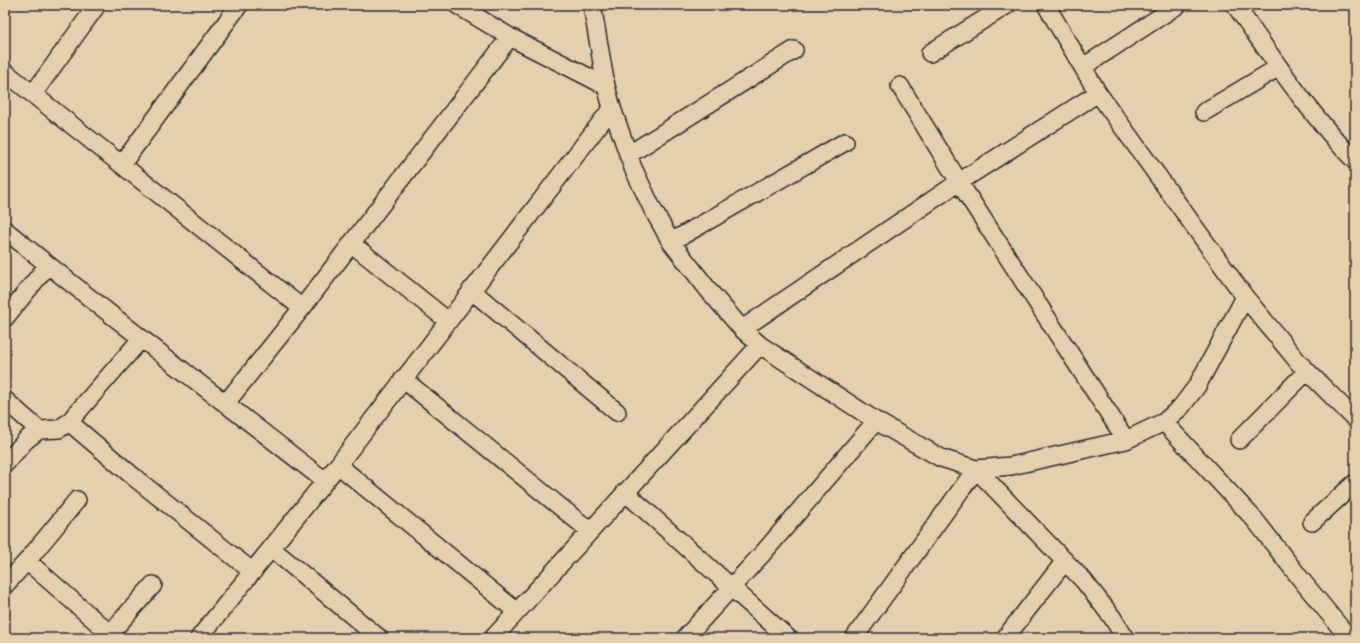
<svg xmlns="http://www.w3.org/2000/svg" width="1360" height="643" viewBox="0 0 1360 643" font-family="Mynerve,sans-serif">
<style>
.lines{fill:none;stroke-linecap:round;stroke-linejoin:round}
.minor-casing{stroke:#2b2b2b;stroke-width:20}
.minor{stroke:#e5cfae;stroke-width:17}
</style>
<rect width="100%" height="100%" fill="#e5cfae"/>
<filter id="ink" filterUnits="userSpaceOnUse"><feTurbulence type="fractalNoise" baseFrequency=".025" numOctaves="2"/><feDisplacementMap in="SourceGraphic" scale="8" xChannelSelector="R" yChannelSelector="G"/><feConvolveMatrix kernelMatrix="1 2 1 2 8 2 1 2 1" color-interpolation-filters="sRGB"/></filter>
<g filter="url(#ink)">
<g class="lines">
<!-- minor casing -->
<g class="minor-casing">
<path id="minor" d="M457 5 510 37 606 86
M592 5 606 86 612 108 633 168 652 208 671 242 710 292 742 329 760 345 876 421 941 458 976 469 1011 466 1126 440 1164 422 1181 407 1197 386 1245 297
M1046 5 1098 93 1245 297 1299 363 1355 419
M1235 5C1273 58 1309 114 1355 161
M930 53 1007 5
M1083 67 1178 5
M5 72 302 308
M900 86 959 182 1126 440
M33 94 97 5
M1204 112 1279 67
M628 155 794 50
M122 164 239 5
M5 230C110 316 218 397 325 481
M671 242 845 142
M352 244 448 321
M471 290 617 412
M5 318 48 265
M742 329 959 182 1098 93
M403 379 590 531
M5 400 39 430
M226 403 302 308 510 37
M69 422 135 478 253 572
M1164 422 1255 520 1303 582 1349 638
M1239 440 1307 371
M5 464 26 440 39 430 59 429 69 422 141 339
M338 465 516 611
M625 492 788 638
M1312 522 1355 483
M271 548 379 638
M27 561 115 638
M5 585 27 561 77 500
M106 638 153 585
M199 638 338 465 612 108
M493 638 760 345
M685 638 764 552 876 421
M854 638 976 469 1084 581 1112 617 1125 638
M1005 638 1065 561"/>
</g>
<!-- minor -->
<use href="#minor" class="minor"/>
</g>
</g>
<!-- margin -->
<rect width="1360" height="643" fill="none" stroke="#e5cfae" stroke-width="20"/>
<rect x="10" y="10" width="1340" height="623" fill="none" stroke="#2b2b2b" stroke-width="1.5" filter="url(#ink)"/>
</svg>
